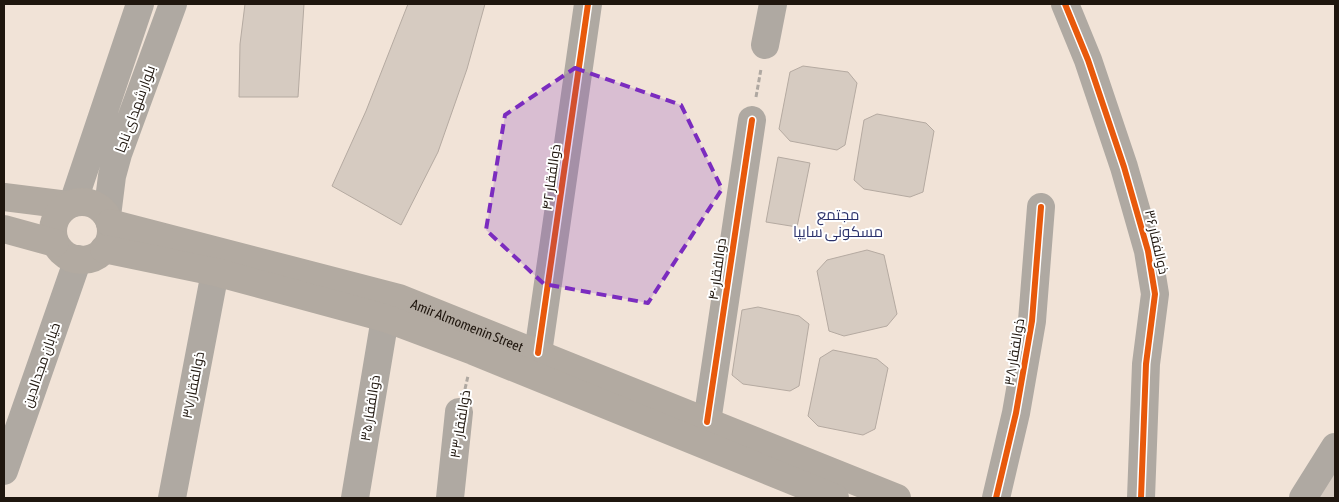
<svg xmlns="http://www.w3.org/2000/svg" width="1339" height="502" viewBox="0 0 1339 502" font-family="'Asap Condensed',Cairo,sans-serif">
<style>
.building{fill:#d6cbc1;stroke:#b5aaa1}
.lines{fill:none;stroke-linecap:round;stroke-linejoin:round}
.path{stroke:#afa8a1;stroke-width:3;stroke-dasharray:5 2.5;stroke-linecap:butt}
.minor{stroke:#afa9a2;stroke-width:28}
.major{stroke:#b2aaa1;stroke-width:28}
.cycleway-casing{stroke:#fff;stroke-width:9}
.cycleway{stroke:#e8590c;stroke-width:6}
.marked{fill:#7b2cbf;fill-opacity:0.2;stroke:#7b2cbf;stroke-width:4;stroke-dasharray:10 6;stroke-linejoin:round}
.labels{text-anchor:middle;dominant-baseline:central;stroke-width:4;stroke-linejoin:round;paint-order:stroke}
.street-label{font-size:14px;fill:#1f160e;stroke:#fff}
.neighbourhood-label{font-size:15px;fill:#2b316b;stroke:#fff}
</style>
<rect width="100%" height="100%" fill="#f1e3d7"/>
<!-- building -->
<path class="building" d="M245 4H304L298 97H239L240 44Z
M408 4H485L467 69 438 152 401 225 332 186 366 111Z
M803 66 848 72 857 83 845 145 837 150 790 141 779 129 790 72Z
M877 114 926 123 934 131 923 192 910 197 864 189 854 180 864 120Z
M778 157 810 163 797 227 766 222Z
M867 250 884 255 897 314 887 326 844 336 829 331 817 271 827 260Z
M758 307 799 316 809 324 799 386 790 391 743 384 732 375 742 310Z
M833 350 877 359 888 368 875 429 863 435 818 426 808 416 820 358Z
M1335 463V498H1313Z"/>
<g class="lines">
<!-- path -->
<path class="path" d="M756 97 761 69
M465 389 468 376"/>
<!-- minor -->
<path class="minor" d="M1065 4 1088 60 1124 167 1148 251 1155 294 1146 364 1141 498
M765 45 773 4
M73 203 140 4
M107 216 112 176 118 154 173 4
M538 353 588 4
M707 422 752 120
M4 471 78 259
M172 498 215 272
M355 498 385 318
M450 498 459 412
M996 498 1016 413 1032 321 1041 207
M1303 498 1335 447"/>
<!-- major -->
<g class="major">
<path d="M4 197 68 205"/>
<circle cx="82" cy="231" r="29"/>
<path id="s1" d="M110 223 399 298 897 498"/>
<path d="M4 229 55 243"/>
<path d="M104 249 215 272 385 318 473 351 835 498"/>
</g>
<!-- cycleway casing -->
<g class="cycleway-casing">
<path id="cycleway" d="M1065 4 1088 60 1124 167 1148 251 1155 294 1146 364 1141 498
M538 353 588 4
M707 422 752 120
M996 498 1016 413 1032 321 1041 207"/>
</g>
<!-- cycleway -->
<use href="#cycleway" class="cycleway"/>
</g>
<!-- marked area -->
<path class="marked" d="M575 68 681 105 722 189 648 303 544 284 486 230 505 115Z"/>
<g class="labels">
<!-- street labels -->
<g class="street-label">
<text transform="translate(135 109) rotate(-70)">بلوار شهدای ناجا</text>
<text transform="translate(551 177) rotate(-82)">ذوالفقار ۴۲</text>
<text transform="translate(1157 242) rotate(77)">ذوالفقار ۳۶</text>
<text transform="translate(717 269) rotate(-82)">ذوالفقار ۴۰</text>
<text stroke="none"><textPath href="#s1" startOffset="372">Amir Almomenin Street</textPath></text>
<text transform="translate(1014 352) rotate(-81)">ذوالفقار ۳۸</text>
<text transform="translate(41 365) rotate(-71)">خیابان مجدالدین</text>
<text transform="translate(193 385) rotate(-79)">ذوالفقار ۳۷</text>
<text transform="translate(370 408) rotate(-81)">ذوالفقار ۳۵</text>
<text transform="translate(460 424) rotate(-81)">ذوالفقار ۳۳</text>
</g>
<!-- neighbourhood labels -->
<g class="neighbourhood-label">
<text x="838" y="214">مجتمع<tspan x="838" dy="17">مسکونی سایپا</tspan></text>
</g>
</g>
<!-- border -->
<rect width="1339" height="502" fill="none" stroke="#1f160e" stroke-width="10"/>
</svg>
